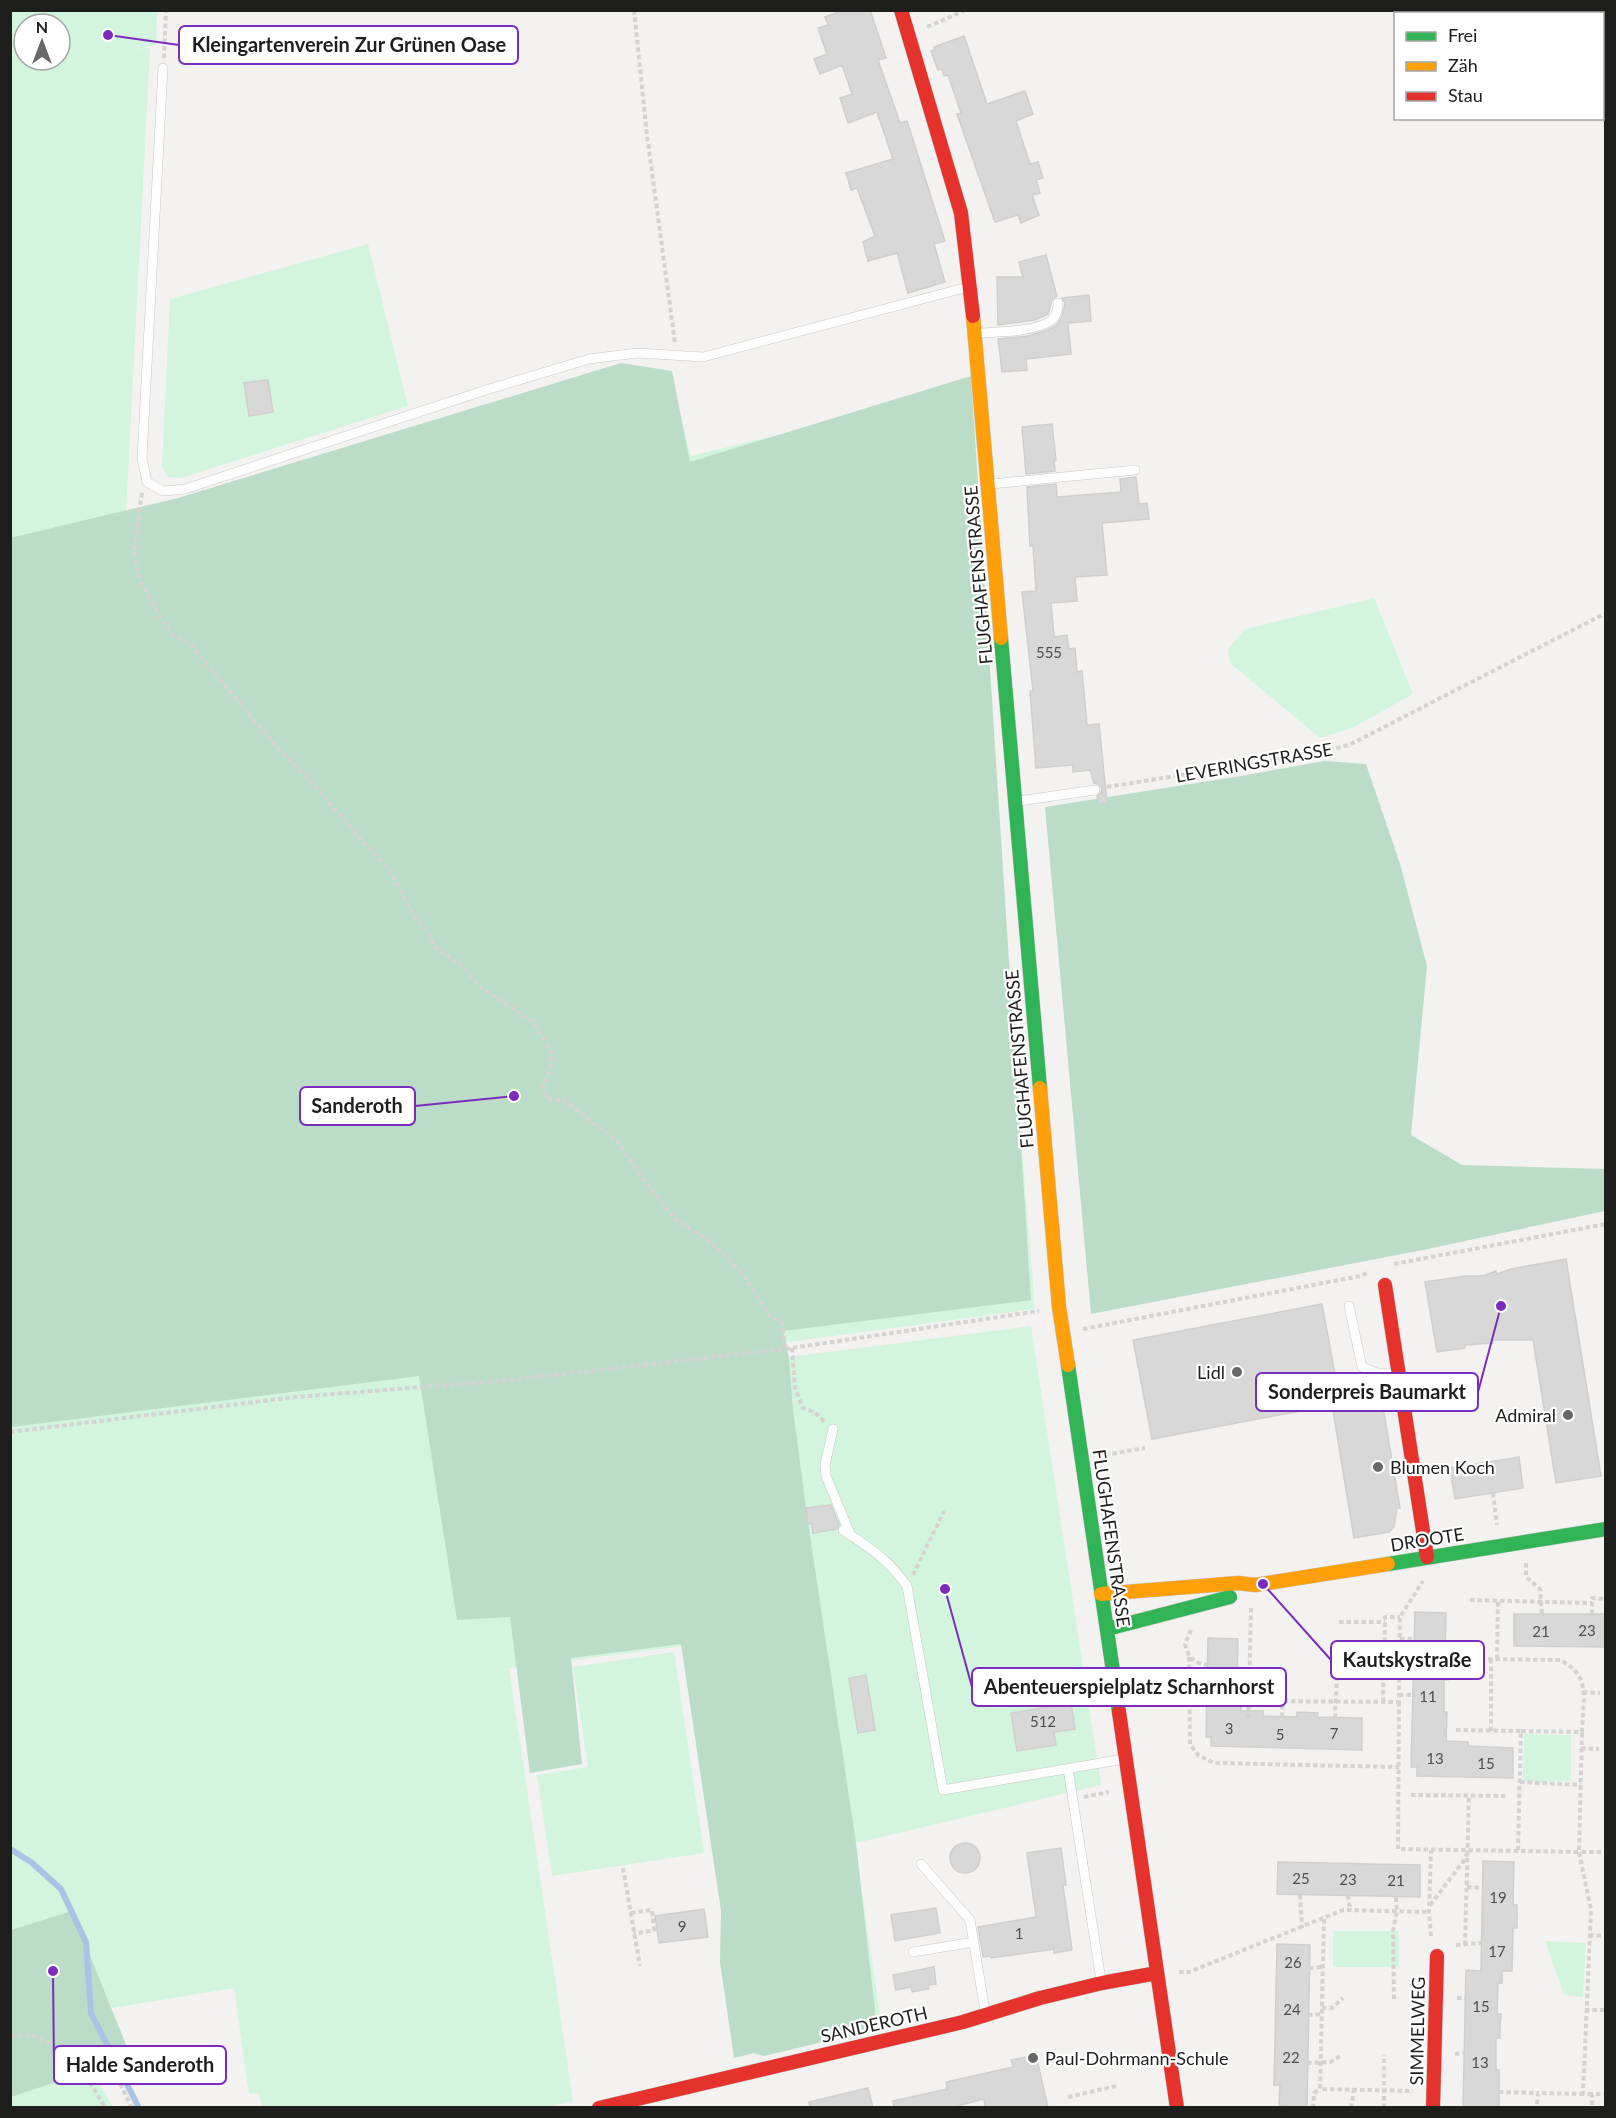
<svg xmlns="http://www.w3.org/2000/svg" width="1616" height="2118" viewBox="0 0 1616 2118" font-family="Lato,sans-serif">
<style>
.green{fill:#d3f4dd;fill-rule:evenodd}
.forest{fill:#bbdcc6}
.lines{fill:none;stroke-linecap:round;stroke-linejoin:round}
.stream{stroke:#a8c3e6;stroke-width:6}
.building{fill:#d9d8d8;stroke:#d0cfce;stroke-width:1.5}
.lane-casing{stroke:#c8c8c6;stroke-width:10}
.fast-casing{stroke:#c8c8c6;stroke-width:15}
.slow-casing{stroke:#c8c8c6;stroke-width:15}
.jam-casing{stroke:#c8c8c6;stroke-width:15}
.path{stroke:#d4d3d2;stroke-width:4;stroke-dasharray:4.5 3;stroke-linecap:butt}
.lane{stroke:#fdfdfd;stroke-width:9}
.fast{stroke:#30b455;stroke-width:14}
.slow{stroke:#ff9f0a;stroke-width:14}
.jam{stroke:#e5322d;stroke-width:14}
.poi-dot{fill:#696867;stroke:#fff;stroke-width:2}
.labels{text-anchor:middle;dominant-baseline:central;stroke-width:4.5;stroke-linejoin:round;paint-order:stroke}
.number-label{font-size:15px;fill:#4f4e4e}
.street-label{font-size:18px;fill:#1e1e1d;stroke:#fff}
.poi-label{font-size:18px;fill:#1e1e1d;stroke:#fff;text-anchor:end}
.leader{fill:none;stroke:#7b2cbf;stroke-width:2}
.callout-dot{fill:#7b2cbf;stroke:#fff;stroke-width:2}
.callout{fill:#fff;stroke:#7b2cbf;stroke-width:2}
.callout-label{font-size:20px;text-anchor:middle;font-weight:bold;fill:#1e1e1d}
</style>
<rect width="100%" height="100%" fill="#f3f2f0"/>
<!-- green -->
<path class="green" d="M11 11H157L156 45 137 49 150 48 125 533 666 370 691 456 955 392 1024 1176 1033 1283 1034 1309 781 1343 882 2029 755 2056 692 1645 509 1668 573 2101 544 2108 262 2107 259 2093 249 2094 234 1988 112 2008 75 1929 11 1945ZM24 24H60V60H24Z
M1559 11H1605V130L1601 119 1602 118V14L1560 13Z
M368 244 408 406 181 478 168 477 162 467 170 299Z
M1374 598 1413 694 1354 727 1320 738 1230 663 1228 649 1245 629Z
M1031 1326 1101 1785 856 1843 806 1508 793 1409 789 1357Z
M674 1652 704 1853 552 1876 537 1775 588 1767 573 1667Z
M1524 1734 1571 1735V1781H1523Z
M1333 1931H1399V1967H1333Z
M1545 1941 1586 1943 1583 1997 1564 1995Z
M91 2070 113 2107H11V2097Z"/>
<!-- forest -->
<path class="forest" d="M621 363 672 371 690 462 971 376 1031 1300 783 1331 789 1357 793 1409 806 1508 856 1843 877 2029 764 2056 754 2053 734 2058 720 1962 721 1911 681 1644 571 1658 582 1764 530 1773 510 1617 457 1620 419 1376 11 1427 10 538 178 498Z
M1324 761 1366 764 1400 864 1427 966 1411 1135 1462 1165 1605 1169V1211L1423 1250 1091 1314 1045 807 1241 776Z
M72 1911 131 2057 11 2097V1930Z"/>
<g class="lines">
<!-- stream -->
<path class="stream" d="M10 1849 31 1862 61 1889 86 1942 91 2013 139 2108"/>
</g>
<!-- building -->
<path class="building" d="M844 10H870L886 58 878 60 900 123 907 121 945 241 934 244 945 282 908 293 897 253 868 261 863 242 875 236 857 188 851 190 846 173 893 159 877 112 848 123 840 98 852 94 842 65 820 74 814 59 827 54 818 28 828 25 825 17Z
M964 36 987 104 1025 91 1033 114 1016 121 1030 164 1038 162 1043 178 1036 180 1040 193 1032 195 1039 215 1021 223 1018 215 995 222 957 114 961 113 948 75 944 76 942 69 938 70 931 51 935 50 934 47Z
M1046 255 1057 296 1052 300 1048 314 1035 320 998 325 997 277H1023L1019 262Z
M1089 295 1091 321 1068 323 1071 354 1026 359 1027 370 1002 372 998 339 1028 336 1048 330 1057 325 1062 317 1065 303 1062 298Z
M268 380 273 412 249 416 244 383Z
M1052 424 1056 460 1054 461 1055 471 1026 474 1022 427Z
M1136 477 1139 504 1147 503 1149 519 1102 523 1107 575 1075 577 1077 601 1051 603 1054 637 1067 635 1069 649 1075 648 1077 672 1082 671 1087 725 1099 724 1107 802 1099 804 1097 796 1101 793 1102 788 1098 784 1094 783 1090 770 1073 772V765L1036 768 1030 691H1033L1022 592 1036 591 1033 546H1030L1027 487 1056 484 1057 497 1121 492 1120 479Z
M1566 1259 1601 1476 1556 1483 1533 1340H1493V1343L1465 1345V1348L1437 1352 1425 1282 1466 1276H1483L1496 1271 1497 1274 1511 1269Z
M1322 1304 1340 1401 1381 1395 1400 1508H1397L1394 1527 1389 1532 1354 1538 1332 1405 1152 1439 1133 1340Z
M1519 1457 1523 1488 1455 1499 1450 1468Z
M831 1505 839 1525 836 1529 813 1533 812 1523 808 1524 806 1508Z
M1415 1612 1446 1613 1445 1656 1448 1657V1680H1444V1712H1447L1446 1741 1468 1742V1746L1513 1748V1778L1417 1776V1767H1411Z
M1514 1614H1605V1647L1514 1646Z
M1208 1638 1238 1639 1237 1682H1242L1241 1711H1263V1716L1297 1717V1712L1318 1713 1317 1717 1362 1718V1750L1211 1746V1737H1206Z
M866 1675 875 1730 858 1733 849 1678Z
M1071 1703 1075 1729 1054 1732 1056 1745 1017 1751 1011 1713Z
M950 1858a15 15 0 1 1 30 0a15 15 0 1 1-30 0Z
M1061 1848 1066 1885H1063L1072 1950 1054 1953V1949L991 1958V1956L983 1957 978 1927 1036 1917 1027 1853Z
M1483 1861 1514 1862 1513 1905H1517V1928H1513L1512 1971H1502V1983H1498L1497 2014H1501L1500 2026V2038H1496V2070H1499V2108H1463L1466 1970 1481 1971Z
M1278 1862 1420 1865V1897L1277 1894Z
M936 1908 940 1933 895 1941 891 1915Z
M704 1909 708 1937 659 1943 655 1916Z
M1277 1944 1310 1945 1307 2108 1279 2106 1280 2085H1274Z
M934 1967 936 1984 928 1985 929 1989 912 1992 911 1987 896 1990 893 1975Z
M1036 2055 1048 2108H985L984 2099 949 2108H894L893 2101 947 2089 946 2082 1013 2067 1011 2060Z
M868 2088 873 2108H810L809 2102Z"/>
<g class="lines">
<!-- lane casing -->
<g class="lane-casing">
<path id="lane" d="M1575 10 1576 14
M1602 66 1606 72
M163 68 142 458 147 482 163 491 185 489 489 389 589 359 637 353 703 357 968 287
M978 333C997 332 1036 332 1052 320 1057 315 1058 309 1058 303
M991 484 1135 470
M1019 801 1095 790
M1349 1306 1362 1367 1377 1373H1396
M833 1429 825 1465 826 1476 851 1536
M843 1530C872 1550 886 1557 907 1586L943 1790 1124 1759
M1068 1769 1101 1980
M921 1864 970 1920 985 2011
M913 1952 974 1942"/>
</g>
<!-- fast casing -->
<g class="fast-casing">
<path id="fast" d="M1001 638 1040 1088
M1068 1365 1119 1712
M1388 1564 1606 1529
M1107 1629 1230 1597"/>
</g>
<!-- slow casing -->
<g class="slow-casing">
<path id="slow" d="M973 316 1001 638
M1040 1088 1059 1307 1068 1365
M1101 1594 1238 1583 1255 1585 1388 1564"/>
</g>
<!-- jam casing -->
<g class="jam-casing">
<path id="jam" d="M901 10 961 213 973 316
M1385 1285 1427 1557
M1119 1712 1177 2108
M599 2108 963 2022 1040 1998 1102 1983 1157 1973
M1433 2108 1437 1956"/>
</g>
<!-- path -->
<path class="path" d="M634 10 647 135 675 343
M1602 15 1606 13
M927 27 966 10
M1602 47 1606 45
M164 58 166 10
M142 493 134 552 140 580 161 619 174 636 190 644 276 746 318 790 391 873 414 916 428 932 435 947 462 966 481 988 533 1022 552 1053 550 1070 543 1086 546 1098 565 1101 617 1141 638 1172 675 1219 712 1243 743 1274 769 1315 782 1323 785 1349
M1107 787 1317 753 1349 745 1606 613
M1394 1264 1606 1224
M1083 1329 1360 1276 1367 1273
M792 1348 795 1388 803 1408 814 1412 825 1422
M10 1432 296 1397 510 1380 785 1349 1039 1311
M1105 1455 1145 1448
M1493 1493 1497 1525
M1526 1563V1577L1540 1589 1542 1615
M913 1575 944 1511
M1470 1600 1592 1603
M1251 1608 1249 1701 1399 1702 1400 1617 1423 1581
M1592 1614V1598L1606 1599
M1339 1622H1385
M1191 1630 1185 1644C1189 1658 1192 1662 1207 1665
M1400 1639H1414
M1470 1647V1659L1560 1660C1592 1676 1583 1700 1582 1732L1521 1731
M1189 1657 1190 1744 1198 1755 1214 1763 1399 1767
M1497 1659 1498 1600
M1583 1692 1600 1693
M1399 1695H1413
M1383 1702 1385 1617H1400
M1399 1702 1398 1849 1579 1852 1582 1732
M1282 1717 1284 1674
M1248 1718 1249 1701
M1335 1718 1337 1674
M1456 1730 1521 1731 1518 1851
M1491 1731V1658
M1581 1748 1599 1749
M1520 1782 1581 1785
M1411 1795 1508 1796
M1084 1797 1109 1792
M623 1868 640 1966
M1467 1887 1483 1888
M1300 1895 1302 1928
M1348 1895 1350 1909
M1430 1905 1463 1862 1467 1854
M631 1913 652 1910 654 1930 634 1934
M1324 1919 1320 2089 1413 2091
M1589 1935 1606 1936
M1431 1936 1429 1912 1431 1850
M1456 1945 1481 1943
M1465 1945 1469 1796
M1309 1968 1322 1967
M1179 1972H1189L1343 1910 1429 1912
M1457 1998H1465
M1394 1999 1393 1931 1397 1911 1396 1897
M1322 2008H1332L1343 1998
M1585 2010H1606
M1308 2015 1322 2014
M10 2037C15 2036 20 2035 24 2035 55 2035 93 2082 105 2108
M1455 2054 1464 2053
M107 2057 132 2108
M1307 2063 1330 2062 1342 2055
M89 2081 116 2074
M1499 2092 1538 2093
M1592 2094H1583L1591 1910 1579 1852H1606
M1068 2097 1116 2086
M1537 2104 1538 2093 1583 2094
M1592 2105V2094H1606
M1313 2108 1314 2093 1320 2089
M1351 2108 1354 2089
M1384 2108V2055"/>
<!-- lane -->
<use href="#lane" class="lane"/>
<!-- fast -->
<use href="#fast" class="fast"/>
<!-- slow -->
<use href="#slow" class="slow"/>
<!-- jam -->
<use href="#jam" class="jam"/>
</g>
<!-- markers -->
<g class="poi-dot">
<circle cx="1237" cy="1372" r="6"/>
<circle cx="1568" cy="1415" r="6"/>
<circle cx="1378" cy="1467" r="6"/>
<circle cx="1033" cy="2058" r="6"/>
</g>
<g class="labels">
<!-- number labels -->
<g class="number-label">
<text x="1049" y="652">555</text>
<text x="1587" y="1630">23</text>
<text x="1541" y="1631">21</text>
<text x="1428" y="1696">11</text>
<text x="1043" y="1721">512</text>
<text x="1229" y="1728">3</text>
<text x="1334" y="1733">7</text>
<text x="1280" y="1734">5</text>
<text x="1435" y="1758">13</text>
<text x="1486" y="1763">15</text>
<text x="1301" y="1878">25</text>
<text x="1348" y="1879">23</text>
<text x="1396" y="1880">21</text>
<text x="1498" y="1897">19</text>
<text x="682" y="1926">9</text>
<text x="1019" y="1933">1</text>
<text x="1497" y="1951">17</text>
<text x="1293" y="1962">26</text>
<text x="1481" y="2006">15</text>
<text x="1292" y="2009">24</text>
<text x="1291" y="2057">22</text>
<text x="1480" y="2062">13</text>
</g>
<!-- street labels -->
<g class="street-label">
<text transform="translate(978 575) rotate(-95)">FLUGHAFENSTRASSE</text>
<text transform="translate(1254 762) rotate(-10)">LEVERINGSTRASSE</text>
<text transform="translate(1019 1059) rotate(-95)">FLUGHAFENSTRASSE</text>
<text transform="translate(1112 1538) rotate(82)">FLUGHAFENSTRASSE</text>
<text transform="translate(1427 1539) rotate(-9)">DROOTE</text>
<text transform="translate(874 2024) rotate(-13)">SANDEROTH</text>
<text transform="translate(1417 2031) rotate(-89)">SIMMELWEG</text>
</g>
<!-- poi labels -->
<g class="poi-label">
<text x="1225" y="1372">Lidl</text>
<text x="1556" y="1415">Admiral</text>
<text x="1390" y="1467" text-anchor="start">Blumen Koch</text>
<text x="1045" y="2058" text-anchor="start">Paul-Dohrmann-Schule</text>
</g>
</g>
<!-- callouts -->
<path class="leader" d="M108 35L179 45M514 1096L415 1106M1501 1306L1478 1392M1263 1584L1331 1660M945 1589L972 1687M53 1971L54 2065"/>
<g class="callout-dot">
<circle cx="108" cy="35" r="6"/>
<circle cx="514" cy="1096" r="6"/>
<circle cx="1501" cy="1306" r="6"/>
<circle cx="1263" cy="1584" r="6"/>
<circle cx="945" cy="1589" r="6"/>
<circle cx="53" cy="1971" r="6"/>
</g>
<g class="callout">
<rect x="179" y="26" width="339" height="38" rx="6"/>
<rect x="300" y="1087" width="115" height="38" rx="6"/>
<rect x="1256" y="1373" width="222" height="38" rx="6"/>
<rect x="1331" y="1641" width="153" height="38" rx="6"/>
<rect x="972" y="1668" width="314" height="38" rx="6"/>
<rect x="54" y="2046" width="172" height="38" rx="6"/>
</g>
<g class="callout-label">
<text x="349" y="52">Kleingartenverein Zur Grünen Oase</text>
<text x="357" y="1113">Sanderoth</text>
<text x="1367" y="1399">Sonderpreis Baumarkt</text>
<text x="1407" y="1667">Kautskystraße</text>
<text x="1129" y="1694">Abenteuerspielplatz Scharnhorst</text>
<text x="140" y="2072">Halde Sanderoth</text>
</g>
<!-- border -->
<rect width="1616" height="2118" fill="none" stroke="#1e1e1d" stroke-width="24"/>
<!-- legend -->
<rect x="1394" y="12" width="210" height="108" fill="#ffffff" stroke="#a5a5a5" stroke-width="1.5"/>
<rect x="1406" y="32" width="30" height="9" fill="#30b455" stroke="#a5a5a5" stroke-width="1.5"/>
<text x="1448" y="42" font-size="18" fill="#1e1e1d">Frei</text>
<rect x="1406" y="62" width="30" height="9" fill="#ff9f0a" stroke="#a5a5a5" stroke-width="1.5"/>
<text x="1448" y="72" font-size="18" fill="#1e1e1d">Zäh</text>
<rect x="1406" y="92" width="30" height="9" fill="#e5322d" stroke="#a5a5a5" stroke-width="1.5"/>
<text x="1448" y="102" font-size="18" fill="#1e1e1d">Stau</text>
<!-- north arrow -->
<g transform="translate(42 42)"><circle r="28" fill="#ffffff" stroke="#a5a5a5" stroke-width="1.5"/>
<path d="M0-4.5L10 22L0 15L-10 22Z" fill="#696867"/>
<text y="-9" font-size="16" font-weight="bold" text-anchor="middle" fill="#1e1e1d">N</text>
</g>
</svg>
